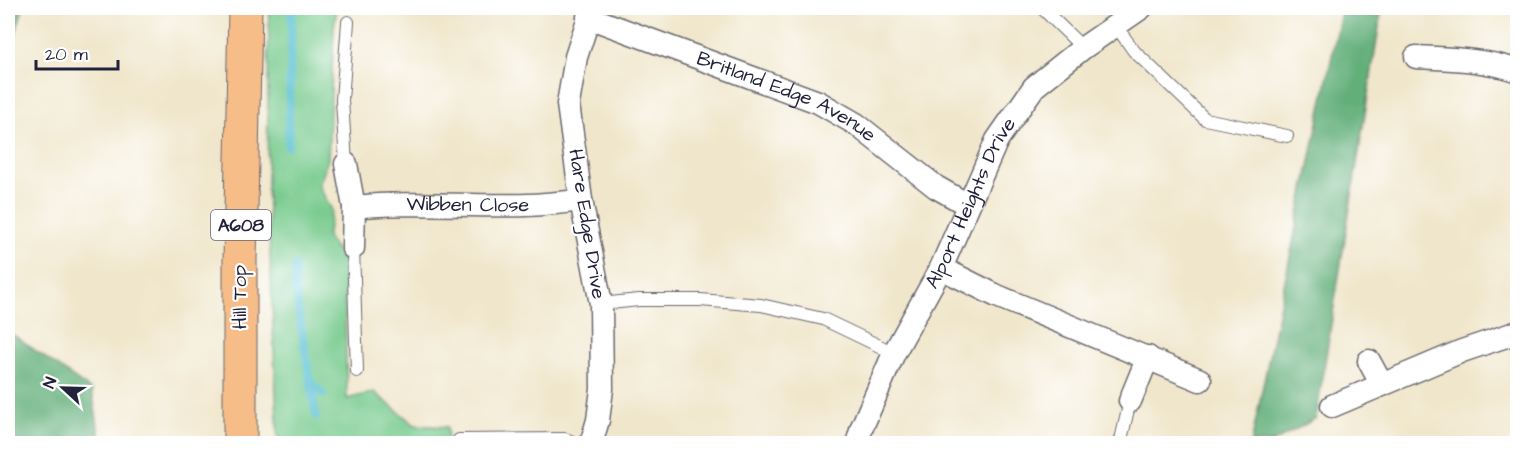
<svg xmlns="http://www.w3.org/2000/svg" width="1525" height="451" viewBox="0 0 1525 451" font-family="'Architects Daughter',sans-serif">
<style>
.green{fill:#78cb8e;stroke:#4d7664;stroke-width:1.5}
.forest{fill:#62af79;stroke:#42685a;stroke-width:1.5}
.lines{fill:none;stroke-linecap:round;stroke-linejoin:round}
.stream{stroke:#56bfd2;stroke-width:8}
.service-casing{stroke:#6a676d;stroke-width:14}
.minor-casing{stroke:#6a676d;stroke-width:25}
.primary-casing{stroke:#6a676d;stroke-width:35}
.service{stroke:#fff;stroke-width:12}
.minor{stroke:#fff;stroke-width:22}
.primary{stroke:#f7bd88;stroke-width:33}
.labels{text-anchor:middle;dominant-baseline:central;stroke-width:4.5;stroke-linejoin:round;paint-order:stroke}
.shield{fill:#fff;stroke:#646476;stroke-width:1.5}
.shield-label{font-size:18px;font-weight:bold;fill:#22223b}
.street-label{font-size:20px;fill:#22223b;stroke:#fff}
</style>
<rect width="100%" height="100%" fill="#fff"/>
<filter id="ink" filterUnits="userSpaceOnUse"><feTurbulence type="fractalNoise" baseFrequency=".0167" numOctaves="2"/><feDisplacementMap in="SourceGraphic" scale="12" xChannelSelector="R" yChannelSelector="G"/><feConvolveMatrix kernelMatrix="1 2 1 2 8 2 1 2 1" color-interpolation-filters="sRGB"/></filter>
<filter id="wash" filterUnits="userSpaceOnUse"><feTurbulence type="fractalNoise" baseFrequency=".008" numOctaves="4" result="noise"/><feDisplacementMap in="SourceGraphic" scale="24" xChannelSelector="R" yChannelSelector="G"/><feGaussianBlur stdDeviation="1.35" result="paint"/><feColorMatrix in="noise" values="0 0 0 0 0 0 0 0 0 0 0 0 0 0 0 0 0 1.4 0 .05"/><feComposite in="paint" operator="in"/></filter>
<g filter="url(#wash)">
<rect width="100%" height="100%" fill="#f0e6cb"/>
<!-- green -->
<path class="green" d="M269 8H337L334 27 328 159 319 186 332 210 327 237 344 262 347 399 374 392 415 425 447 427 448 443H278L267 188Z"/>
<!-- forest -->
<path class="forest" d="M8 8H23L8 60Z
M1342 8H1382L1316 418 1272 443H1251Z
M8 331 92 391 101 443H8Z"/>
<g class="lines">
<!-- stream -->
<path class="stream" d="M288 146 292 8
M295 267V289L316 416
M311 383 323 394"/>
</g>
</g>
<g filter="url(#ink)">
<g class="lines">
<!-- service casing -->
<g class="service-casing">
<path id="service" d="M1042 8 1083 48
M1116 26 1134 51 1205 119 1287 136
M346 164 342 100 348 22
M353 248 357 371
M601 304 639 300H700L761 305 823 319 894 353
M459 440 565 439 578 444
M1120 444 1130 401"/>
</g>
<!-- minor casing -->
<g class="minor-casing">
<g id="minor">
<path id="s1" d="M588 17 818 102 856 124 936 187 968 205"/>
<path d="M1416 57C1450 59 1485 59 1518 71"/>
<path d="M346 164 354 207 353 248"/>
<path id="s2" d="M354 207C430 199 506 212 581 200"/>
<path d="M941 268 997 296 1200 380"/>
<path d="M1369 361 1382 385"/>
<path d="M1130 401 1148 357"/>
<path d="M1332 406 1462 351 1518 332"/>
<path d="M591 444 598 420 602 389 601 304 581 200 568 104 576 57 592 8"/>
<path id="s3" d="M857 444 862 427 894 353 941 268 997 140 1034 87 1083 48 1141 8"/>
</g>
</g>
<!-- primary casing -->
<g class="primary-casing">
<path id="primary" d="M240 444V261L245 8"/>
</g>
<!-- service -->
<use href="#service" class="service"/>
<!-- minor -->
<use href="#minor" class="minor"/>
<!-- primary -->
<use href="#primary" class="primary"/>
</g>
</g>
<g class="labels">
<!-- shield labels -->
<rect class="shield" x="211" y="210" width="60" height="30" rx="4.5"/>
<g class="shield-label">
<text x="241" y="225">A608</text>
</g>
<!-- street labels -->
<g class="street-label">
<text stroke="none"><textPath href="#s1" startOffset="214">Britland Edge Avenue</textPath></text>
<text stroke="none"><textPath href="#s3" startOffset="267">Alport Heights Drive</textPath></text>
<text stroke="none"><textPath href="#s2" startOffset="114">Wibben Close</textPath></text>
<text transform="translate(587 224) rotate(81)">Hare Edge Drive</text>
<text transform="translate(240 297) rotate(-90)">Hill Top</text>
</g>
</g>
<!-- margin -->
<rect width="1525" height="451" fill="none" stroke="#fff" stroke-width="30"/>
<!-- north arrow -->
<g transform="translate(63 388) rotate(292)" stroke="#ffffff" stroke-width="4.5" paint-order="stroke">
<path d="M0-4.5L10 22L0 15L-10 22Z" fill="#22223b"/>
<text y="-9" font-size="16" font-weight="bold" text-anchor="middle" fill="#22223b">N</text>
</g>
<!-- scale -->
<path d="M36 60v9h82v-9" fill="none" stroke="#22223b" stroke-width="3"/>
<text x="45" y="60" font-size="18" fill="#22223b" stroke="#ffffff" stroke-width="4.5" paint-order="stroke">20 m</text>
</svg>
